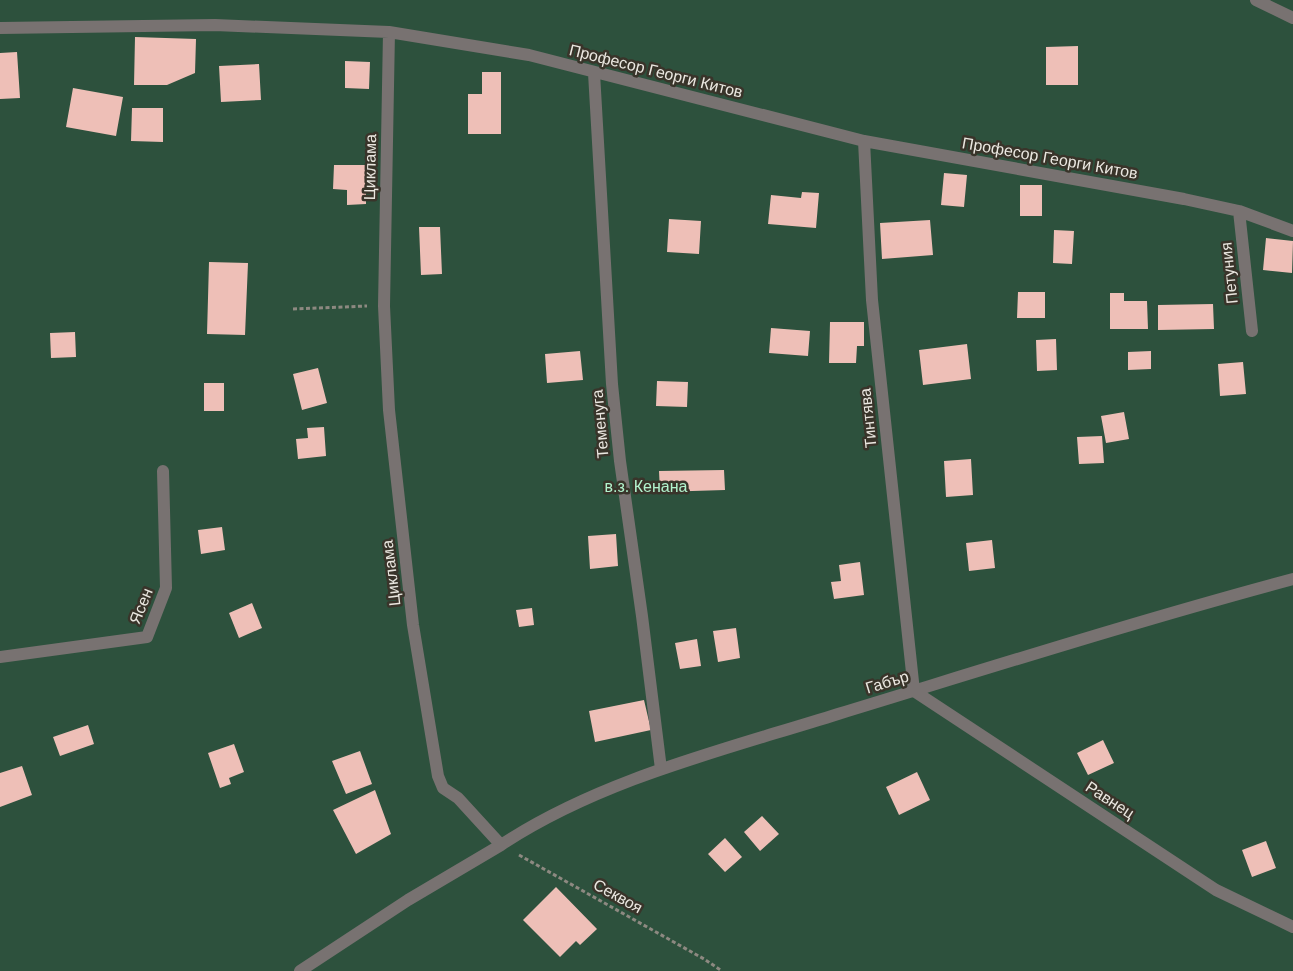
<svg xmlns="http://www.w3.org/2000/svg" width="1293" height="971" viewBox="0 0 1293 971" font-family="Arial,sans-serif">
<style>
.green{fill:#2d513d}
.building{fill:#eebfb7}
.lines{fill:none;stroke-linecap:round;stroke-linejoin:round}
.path{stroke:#8d8981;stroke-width:3;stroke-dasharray:4 2.5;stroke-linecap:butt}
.minor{stroke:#787271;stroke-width:12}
.labels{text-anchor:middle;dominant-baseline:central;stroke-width:5;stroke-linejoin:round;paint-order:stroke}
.street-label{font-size:16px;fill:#eae7e0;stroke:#39342a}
.park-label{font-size:16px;fill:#b2f4ce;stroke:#39342a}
</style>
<rect width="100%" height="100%" fill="#39342a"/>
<!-- green -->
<path class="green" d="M0 0H1293V971H0Z"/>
<!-- building -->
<path class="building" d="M135 37 196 39 195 73 167 85H134Z
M1078 46V85H1046V47Z
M17 52 20 98 0 99V53Z
M345 61 370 62 369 89 345 88Z
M259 64 261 100 221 102 219 66Z
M482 72H501V134H468V94H482Z
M73 88 123 97 116 136 66 127Z
M132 108H163V142L131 141Z
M334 165H372L371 190H366V204L347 205V190L333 189Z
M944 173 967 175 964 207 941 205Z
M1020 185H1042V216H1020Z
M802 192 819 193 816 228 768 224 771 195 801 198Z
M669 219 701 221 699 254 667 252Z
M930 220 933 255 882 259 880 223Z
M419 227H440L442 274 421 275Z
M1054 230 1074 231 1072 264 1053 263Z
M1266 238 1293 241 1292 273 1263 270Z
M209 262 248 263 245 335 207 334Z
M1018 292H1045V318H1017Z
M1110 293H1124V301H1147L1148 329H1110Z
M1213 304 1214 329 1158 330V305Z
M830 322H864V346H857L856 363H829Z
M771 328 810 331 808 356 769 353Z
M75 332 76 357 51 358 50 333Z
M1056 339 1057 370 1037 371 1036 340Z
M967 344 971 379 923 385 919 350Z
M580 351 583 380 547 383 545 354Z
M1151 351V369L1128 370V352Z
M1243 362 1246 394 1220 396 1218 364Z
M318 368 327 403 302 410 293 374Z
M657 381 688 382 687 407 656 406Z
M204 383H224V411H204Z
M1124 412 1129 439 1106 443 1101 416Z
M324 427 326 456 298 459 296 439 308 438 307 428Z
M1102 436 1104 463 1079 464 1077 437Z
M971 459 973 495 946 497 944 461Z
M724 470 725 490 660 492 659 471Z
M222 527 225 550 201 554 198 530Z
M616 534 618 566 590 569 588 536Z
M992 540 995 568 969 571 966 543Z
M860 562 864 595 834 599 831 582 841 581 839 565Z
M252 603 262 628 239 638 229 613Z
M532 608 534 625 519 627 516 610Z
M736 628 740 658 718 662 713 631Z
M697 639 701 666 680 669 675 643Z
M644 700 651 730 595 742 589 711Z
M88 725 94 744 60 756 53 737Z
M1103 740 1114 763 1088 775 1077 753Z
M234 744 244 772 229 778 231 784 220 788 208 753Z
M360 751 372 784 346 794 332 761Z
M22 766 32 795 0 807V773Z
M917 772 930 800 899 815 886 787Z
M375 790 391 834 356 854 333 810Z
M762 816 779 834 760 851 744 832Z
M725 838 742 857 725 872 708 854Z
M1266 841 1276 868 1252 877 1242 850Z
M556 887 597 929 580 945 576 941 560 957 523 920Z"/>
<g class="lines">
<!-- path -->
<path class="path" d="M293 309 367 306
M519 855 704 959 722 971"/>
<!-- minor -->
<path class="minor" d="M1256 0 1293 18
M0 28 215 25 389 32 529 55 864 141 1184 199 1239 211 1293 231
M594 73 612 384 620 461 642 616 661 769
M864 141 872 300 914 691 1216 890 1293 927
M1239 211 1252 331
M0 657 147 637 166 588 163 471
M501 845C601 779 724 750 838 714 989 668 1140 620 1293 579
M300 971 408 900 501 845 458 798 443 788 438 776 413 625 389 410 384 306 389 32"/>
</g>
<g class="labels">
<!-- street labels -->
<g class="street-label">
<text transform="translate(656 71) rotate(14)">Професор Георги Китов</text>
<text transform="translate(1050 158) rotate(10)">Професор Георги Китов</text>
<text transform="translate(370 167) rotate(-89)">Циклама</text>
<text transform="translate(1229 273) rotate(-96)">Петуния</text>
<text transform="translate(868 418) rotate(-96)">Тинтява</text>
<text transform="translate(600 424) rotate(-95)">Теменуга</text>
<text transform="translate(391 573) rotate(-97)">Циклама</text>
<text transform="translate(141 606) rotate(-68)">Ясен</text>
<text transform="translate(887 682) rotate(-17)">Габър</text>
<text transform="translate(1110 800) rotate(33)">Равнец</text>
<text transform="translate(618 896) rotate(29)">Секвоя</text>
</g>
<!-- park labels -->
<g class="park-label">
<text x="646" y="486">в.з. Кенана</text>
</g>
</g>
</svg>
